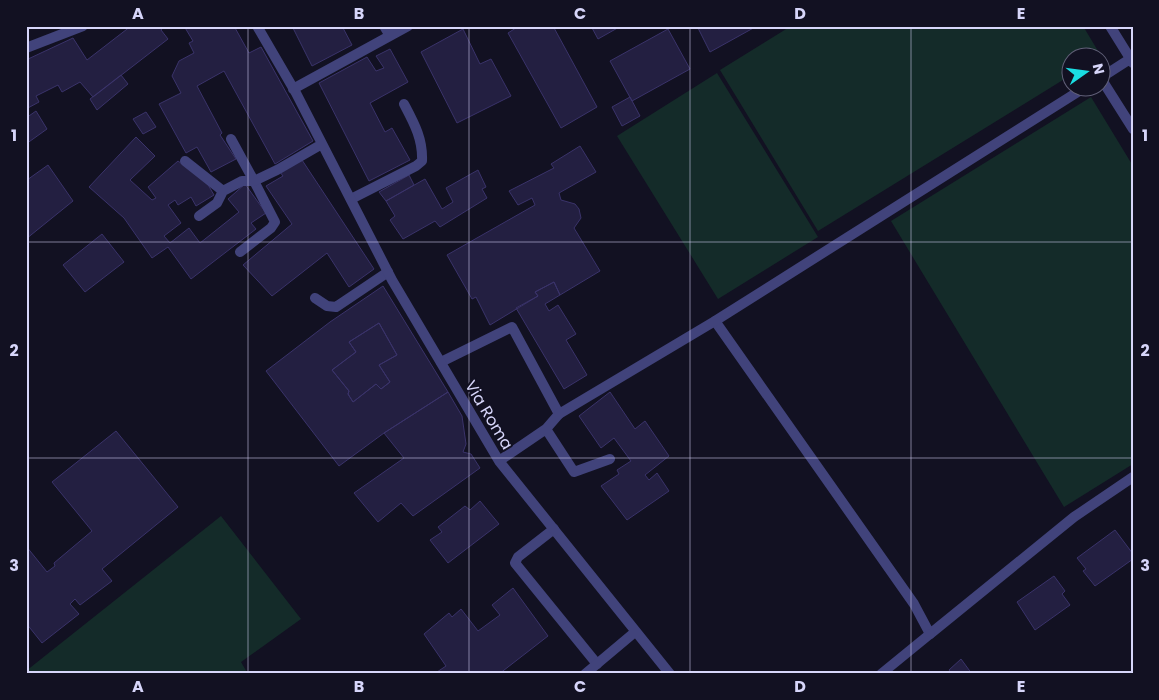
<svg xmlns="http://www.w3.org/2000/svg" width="1159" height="700" viewBox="0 0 1159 700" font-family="Poppins,sans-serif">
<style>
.green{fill:#142b29}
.building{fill:#231f41;stroke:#3a336a;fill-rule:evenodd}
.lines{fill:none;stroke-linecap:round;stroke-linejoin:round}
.service{stroke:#41437b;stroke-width:10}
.minor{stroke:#41437b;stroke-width:10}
.grid{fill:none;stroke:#d7d6fa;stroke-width:1;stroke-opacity:0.55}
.labels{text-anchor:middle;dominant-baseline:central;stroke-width:4;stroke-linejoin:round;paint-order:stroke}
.street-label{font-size:16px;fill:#d7d6fa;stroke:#121122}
.neatline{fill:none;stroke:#d7d6fa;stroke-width:2}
.grid-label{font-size:16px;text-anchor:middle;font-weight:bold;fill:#d7d6fa}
</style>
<rect width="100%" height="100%" fill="#121122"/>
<!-- green -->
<path class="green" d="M791 26H1083L1101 56 1072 58 1071 75 818 231 720 70Z
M717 73 818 237 718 299 617 136Z
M1091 97 1133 166V464L1064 507 891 221Z
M221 516 301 619 241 662 248 674H26V671Z"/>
<!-- building -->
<path class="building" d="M131 26H164L161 30 168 39 93 97 80 82 62 92 58 85 36 96 39 102 26 109V60L73 38 87 60Z
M184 26H234L249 53 261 47 313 141 275 164 224 71 197 86 222 133 220 135 236 159 211 172 197 147 186 153 159 104 181 93 172 76 179 61 194 53 189 43 193 41Z
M292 26H342L352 45 312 66Z
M519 26H553L597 107 561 128 508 33Z
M591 26H621L598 39Z
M697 26H757L710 52Z
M463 29 480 64 491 59 511 96 457 123 421 52Z
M668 29 690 69 632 101 610 61Z
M390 49 408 82 370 103 385 132 392 128 410 160 369 181 319 83 367 57 376 71 384 68 376 56Z
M121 75 128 84 97 110 90 99Z
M630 97 640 116 622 126 612 107Z
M36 111 47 129 26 144V118Z
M146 112 156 127 143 134 133 119Z
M136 137 155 156 130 180 152 200 156 198 148 187 178 161 207 183 214 195 196 206 191 197 178 205 175 200 168 205 181 223 164 236 170 243 189 228 200 243 239 212 228 199 245 184 266 213 251 223 256 229 191 279 168 247 152 258 124 218 89 187Z
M580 146 596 172 559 193 561 200 575 204 579 209 581 218 574 228 600 271 560 295 554 282 535 292 538 296 490 325 476 297 472 299 447 255 535 205 532 198 518 205 509 191 554 168 551 164Z
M302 160 374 269 349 287 327 253 272 296 243 265 292 224 266 186 283 176 280 172Z
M48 165 73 201 26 239V185L29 183 27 180Z
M478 170 486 187 482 189 487 198 440 227 435 221 403 239 390 220 395 216 386 201 425 179 442 209 453 202 446 188Z
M409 175 414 185 386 201 379 192Z
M102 234 124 262 85 292 63 265Z
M554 282 560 295 545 304 549 311 558 305 576 334 566 340 587 375 564 389 516 308 538 296 535 292Z
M383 286 448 392 384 433 339 466 266 371 330 322ZM379 323 397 355 379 365 390 382 381 389 376 384 353 402 348 394 349 391 332 370 356 352 349 342Z
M379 323 397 355 379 365 390 382 381 389 376 384 353 402 348 394 349 391 332 370 356 352 349 342Z
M448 392 462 416 466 444 463 452 471 454 480 468 413 516 401 503 378 522 354 493 404 458 384 433Z
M610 392 635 429 645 421 669 456 645 475 649 480 657 473 669 491 627 520 601 486 619 474 617 470 631 461 614 438 601 448 579 416Z
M116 431 178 507 102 569 112 581 80 605 75 599 70 604 79 614 42 643 26 623V546L47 572 55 566 54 563 92 531 52 482Z
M480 501 499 524 448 563 430 540 442 532 438 527 465 506 470 510Z
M1115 530 1133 554V559L1095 586 1083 571 1086 569 1077 558Z
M1054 576 1065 591 1062 594 1070 605 1035 630 1017 602Z
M513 588 548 636 499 674H434L446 666 424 634 449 613 452 617 461 609 478 631 500 615 492 605Z
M961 659 972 674H952L949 670Z"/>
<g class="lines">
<!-- service -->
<path class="service" d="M351 199 416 166 422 161C423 139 414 123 404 104
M240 252 271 228 275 222 254 181
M315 298 327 306 336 307 388 272
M715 321 914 604 930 634 1074 517 1133 477
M441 362 512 327 559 414
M554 529 518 557 515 563 597 664"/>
<!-- minor -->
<path class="minor" d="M257 26 296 93 392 280 499 461 670 674
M384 26 390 36
M1110 26 1133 63
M26 48 83 26
M1102 77 1130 59
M1102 80 1133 129
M293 89 408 26
M231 139 254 181
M185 161 223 191
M199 216 217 203 223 191 242 181H254L277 170 322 144
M546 429 574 472 610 459
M499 461 546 429 559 414 715 321 1084 88
M585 674 635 632
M881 674 930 634"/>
</g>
<!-- grid -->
<path class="grid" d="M248 26V674M469 26V674M690 26V674M911 26V674M26 242H1133M26 458H1133"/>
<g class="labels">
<!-- street labels -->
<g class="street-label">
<text transform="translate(489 415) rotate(59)">Via Roma</text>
</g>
</g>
<!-- border -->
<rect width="1159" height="700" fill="none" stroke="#121122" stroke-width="55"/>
<!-- north arrow -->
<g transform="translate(1086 72) rotate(76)"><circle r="24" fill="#121122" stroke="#616078"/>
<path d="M0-4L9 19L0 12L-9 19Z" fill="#1adde2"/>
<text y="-8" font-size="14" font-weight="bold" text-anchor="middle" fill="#d7d6fa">N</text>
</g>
<rect x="28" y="28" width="1104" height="644" class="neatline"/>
<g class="grid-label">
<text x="138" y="19">A</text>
<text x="359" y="19">B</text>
<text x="580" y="19">C</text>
<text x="800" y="19">D</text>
<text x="1021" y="19">E</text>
<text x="14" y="141">1</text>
<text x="1145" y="141">1</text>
<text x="14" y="356">2</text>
<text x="1145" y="356">2</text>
<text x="14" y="571">3</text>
<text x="1145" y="571">3</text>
<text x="138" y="692">A</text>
<text x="359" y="692">B</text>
<text x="580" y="692">C</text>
<text x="800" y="692">D</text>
<text x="1021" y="692">E</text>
</g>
</svg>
